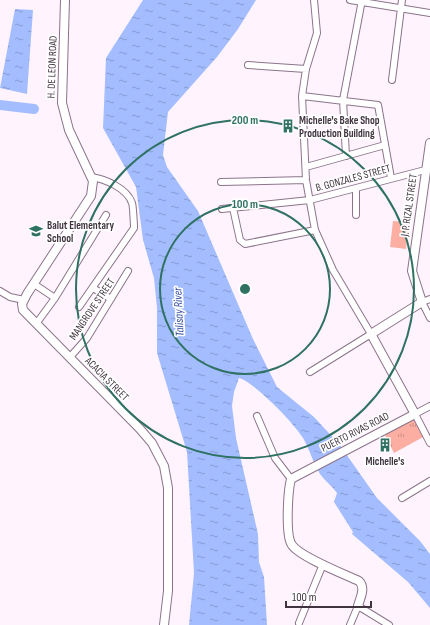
<svg xmlns="http://www.w3.org/2000/svg" width="430" height="625" viewBox="0 0 430 625" font-family="'Sofia Sans Condensed',sans-serif">
<style>
.grass{fill:url(#grass-tufts)}
.park{fill:#fcaea2}
.water{fill:url(#water-ripples)}
.lines{fill:none;stroke-linecap:round;stroke-linejoin:round}
.river{stroke:#a3bdff;stroke-width:10}
.street-casing{stroke:#8c748a;stroke-width:8}
.secondary-casing{stroke:#8c748a;stroke-width:10}
.street{stroke:#fff;stroke-width:6}
.secondary{stroke:#fff;stroke-width:8}
.ring{fill:none;stroke:#2f7162;stroke-width:2}
.labels{text-anchor:middle;dominant-baseline:central;stroke-width:3.5;stroke-linejoin:round;paint-order:stroke}
.street-label{font-size:11px;fill:#40353f;stroke:#fff}
.poi-label{font-size:11px;font-weight:bold;fill:#40353f;stroke:#fff;text-anchor:start}
.water-label{font-size:12px;font-style:italic;fill:#364f9c;stroke:#fff}
.centre{fill:#2f7162;stroke:#fff;stroke-width:2}
.ring-label{font-size:12px;text-anchor:middle;font-weight:bold;fill:#2f7162;stroke:#fff;stroke-width:3.5;stroke-linejoin:round;paint-order:stroke}
</style>
<defs>
<pattern id="grass-tufts" width="24" height="20" patternUnits="userSpaceOnUse"><rect width="24" height="20" fill="#fcaea2"/><path d="M3 7l-1-3M5 7V3M7 7l1-3M15 17l-1-3M17 17v-4M19 17l1-3" fill="none" stroke="#cd8e85"/></pattern>
<pattern id="water-ripples" width="26" height="14" patternUnits="userSpaceOnUse"><rect width="26" height="14" fill="#a3bdff"/><path d="M2 4q2-2 4 0t4 0M15 11q2-2 4 0t4 0" fill="none" stroke="#869ad0"/></pattern>
</defs>
<rect width="100%" height="100%" fill="#fff4fe"/>
<!-- grass -->
<path class="grass" d="M414 416 425 436 394 453 384 433Z"/>
<!-- park -->
<path class="park" d="M393 221 409 222 406 249 390 247Z"/>
<!-- water -->
<path class="water" d="M143 0H256L238 29 217 57 168 112 163 155 167 167 198 211 253 339 277 387 314 417 339 444 377 498 420 541 430 554V608L408 582 352 534 353 532 334 502 337 493C332 486 325 481 320 474 313 463 310 450 303 438 295 424 254 382 239 378L234 392 232 406 236 438 258 534 259 562 264 577 267 625H189L194 573 187 452 157 353V308L154 278 143 240 136 187 103 128 106 58Z
M15 9 33 10 27 94 0 88Z"/>
<g class="lines">
<!-- river -->
<path class="river" d="M0 105 34 109"/>
<!-- street casing -->
<g class="street-casing">
<path id="street" d="M350 0 430 13
M248 65 306 69
M392 80 402 0
M302 96 378 105 391 178
M346 156 343 100 362 0
M306 167 385 145
M221 182 306 180
M233 208 240 240 245 244 315 230
M222 209 310 200 425 170
M356 215V189
M34 284 55 298
M93 288 111 299
M0 291 10 297 24 300
M430 299 422 302 430 318
M79 307 134 228C134 225 133 205 132 203 127 188 105 179 91 177
M36 324 55 298 106 215
M70 357 87 338 128 271
M310 372 371 334 333 270 315 230 306 180 302 96 306 69 317 33 314 0
M430 406 415 414 430 443
M257 416 275 458 291 479
M402 498 430 481
M299 623 323 564
M350 625 358 606 389 625"/>
</g>
<!-- secondary casing -->
<g class="secondary-casing">
<path id="secondary" d="M65 0 62 103 69 130 93 181 91 196 27 294 22 304 23 310 140 429 152 443 164 466 168 488V591L164 625
M358 606C360 598 366 588 359 581 344 574 300 557 292 545 285 536 288 490 291 479L415 414 371 334 422 302 412 271 430 143"/>
</g>
<!-- street -->
<use href="#street" class="street"/>
<!-- secondary -->
<use href="#secondary" class="secondary"/>
</g>
<!-- distance rings -->
<g class="ring">
<circle cx="245" cy="289" r="85"/>
<circle cx="245" cy="289" r="169"/>
</g>
<!-- icons -->
<defs>
<g id="building-bare" transform="scale(1.08)"><path d="M-4-6H4V6H1V3H-1V6H-4ZM-2.5-4.3h1.7v1.8h-1.7ZM.8-4.3h1.7v1.8H.8ZM-2.5-1h1.7V.8h-1.7ZM.8-1h1.7V.8H.8Z" fill="#2f7162" stroke="#fff" stroke-width="2.5" paint-order="stroke"/></g>
<g id="school-bare" transform="scale(1.08)"><path d="M0-5L7-2L0 1L-7-2ZM-4 1L0 2.5L4 1V4Q0 6-4 4Z" fill="#2f7162" stroke="#fff" stroke-width="2.5" paint-order="stroke"/></g>
</defs>
<g fill-rule="evenodd">
<use href="#building-bare" x="288" y="126"/>
<use href="#school-bare" x="36" y="231"/>
<use href="#building-bare" x="385" y="445"/>
</g>
<g class="labels">
<!-- street labels -->
<g class="street-label">
<text transform="translate(52 67) rotate(-88)">H. DE LEON ROAD</text>
<text transform="translate(353 178) rotate(-15)">B. GONZALES STREET</text>
<text transform="translate(409 205) rotate(-82)">J. P. RIZAL STREET</text>
<text transform="translate(92 309) rotate(-56)">MANGROVE STREET</text>
<text transform="translate(107 379) rotate(45)">ACACIA STREET</text>
<text transform="translate(355 432) rotate(-27)">PUERTO RIVAS ROAD</text>
</g>
<!-- poi labels -->
<g class="poi-label">
<text x="299" y="120">Michelle's Bake Shop<tspan x="299" dy="13">Production Building</tspan></text>
<text x="47" y="225">Balut Elementary<tspan x="47" dy="13">School</tspan></text>
<text x="385" y="461" text-anchor="middle">Michelle's</text>
</g>
<!-- water labels -->
<g class="water-label">
<text transform="translate(179 312) rotate(-93)">Talisay River</text>
</g>
</g>
<circle cx="245" cy="289" r="6" class="centre"/>
<g class="ring-label">
<text x="245" y="124">200 m</text>
<text x="245" y="208">100 m</text>
</g>
<!-- scale -->
<path d="M286 601v6h85v-6" fill="none" stroke="#40353f" stroke-width="2"/>
<text x="292" y="601" font-size="12" fill="#40353f" stroke="#ffffff" stroke-width="3" paint-order="stroke">100 m</text>
</svg>
